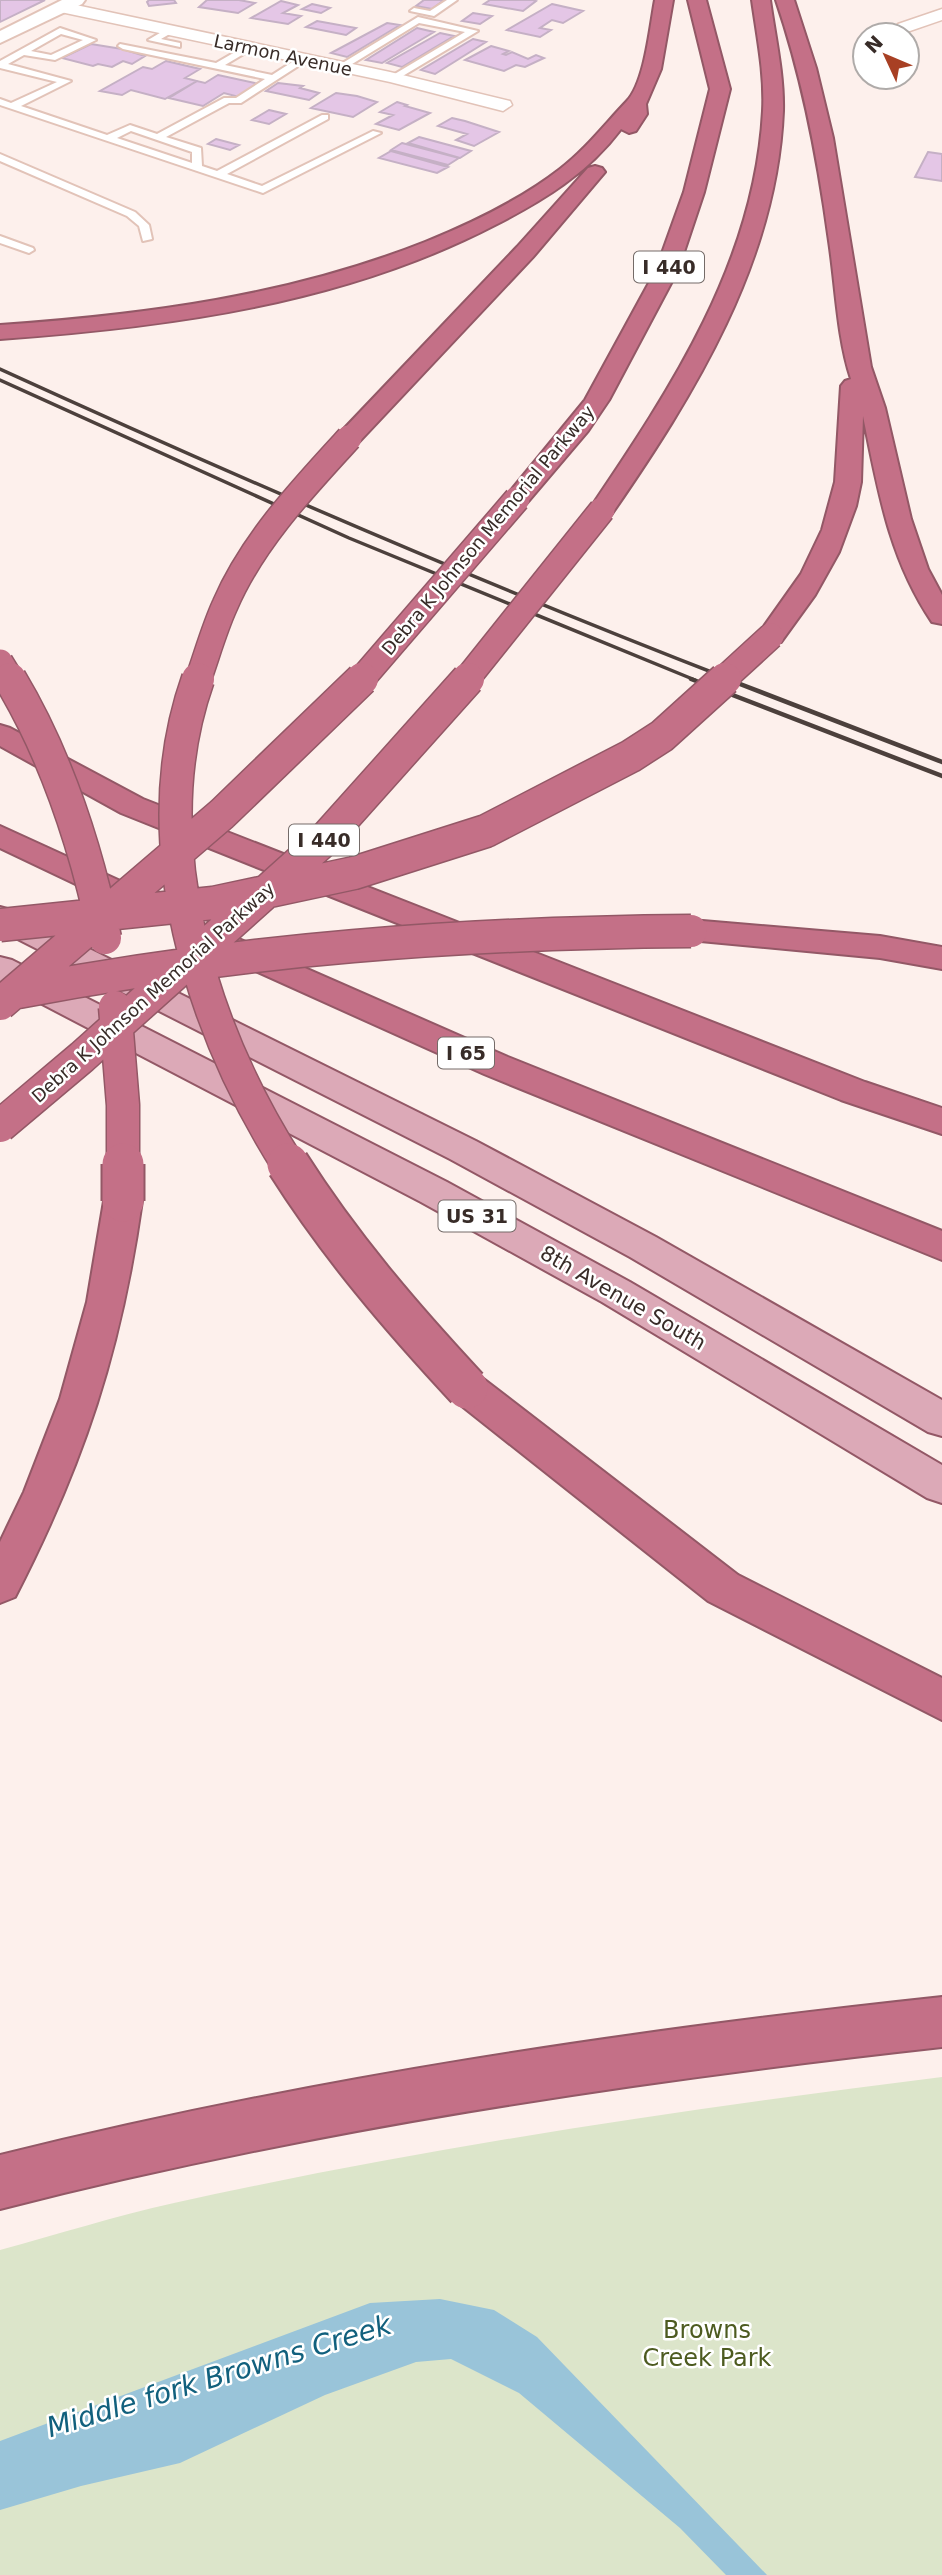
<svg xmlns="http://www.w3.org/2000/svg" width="942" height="2575" viewBox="0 0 942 2575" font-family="'DejaVu Sans',sans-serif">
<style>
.green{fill:#dce5ca}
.water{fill:#99c4d9}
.building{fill:#e4c6e6;stroke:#c5b0c5;stroke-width:2}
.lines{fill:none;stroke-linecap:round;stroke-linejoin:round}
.service-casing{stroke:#e2c3b8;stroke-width:4}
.minor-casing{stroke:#e2c3b8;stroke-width:3}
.tertiary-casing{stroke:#e2c3b8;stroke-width:4}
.primary-casing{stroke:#935866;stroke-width:4}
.motorway-casing{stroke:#935866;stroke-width:4}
.service{fill:#fff;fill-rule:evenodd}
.minor{fill:#fff;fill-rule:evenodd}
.tertiary{fill:#fff;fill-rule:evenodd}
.primary{fill:#dca9b7;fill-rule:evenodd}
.motorway{fill:#c47087;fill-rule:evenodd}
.rail-far1{stroke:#4c403c;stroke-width:3.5}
.rail{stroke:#4c403c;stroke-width:4.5}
.motorway-bridge-far2-casing{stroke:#935866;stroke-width:28;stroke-linecap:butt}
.motorway-bridge-far1-casing{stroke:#935866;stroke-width:35;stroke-linecap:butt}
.motorway-bridge-casing{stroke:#935866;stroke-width:45;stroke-linecap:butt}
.motorway-bridge-far2{stroke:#c47087;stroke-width:25}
.motorway-bridge-far1{stroke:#c47087;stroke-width:32}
.motorway-bridge{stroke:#c47087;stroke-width:41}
.labels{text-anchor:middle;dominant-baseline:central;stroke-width:5;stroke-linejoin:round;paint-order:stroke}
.far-street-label{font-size:18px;fill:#382c28;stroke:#fff}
.shield{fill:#fff;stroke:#746b68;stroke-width:2}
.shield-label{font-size:19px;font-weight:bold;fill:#382c28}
.street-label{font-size:21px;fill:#382c28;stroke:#fff}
.near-park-label{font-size:24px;fill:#4d5b20;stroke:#fff}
.near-water-label{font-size:28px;font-style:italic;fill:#11607d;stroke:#fff}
</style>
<rect width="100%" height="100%" fill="#fdf0ec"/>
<!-- green -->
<path class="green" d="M942 2077V2575H0V2250C58 2234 116 2216 174 2203 427 2147 685 2109 942 2077Z"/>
<!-- water -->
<path class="water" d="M440 2299 494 2310 537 2337 767 2575H726L680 2528 519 2393 451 2359 416 2362 325 2395 180 2463 81 2486 0 2510V2441L370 2303Z"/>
<!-- building -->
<path class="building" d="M0 0H45L0 22Z
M149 0H174L176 3 149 6 147 2Z
M207 0H239L255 3 238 13 199 7Z
M424 0H444L432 9 416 6Z
M490 0H533L536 1 523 11 484 4Z
M281 1 298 5 283 13 301 16 288 24 251 18Z
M312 4 330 8 321 13 302 9Z
M552 4 583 11 563 23 552 20 540 28 551 30 540 37 507 30Z
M473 13 492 16 480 24 462 21Z
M317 21 356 28 346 35 306 27Z
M387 23 400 25 347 57 331 53Z
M417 28 434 32 382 63 366 60Z
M440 33 454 36 402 67 387 63Z
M473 39 486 42 435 74 421 70Z
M91 44 122 49 145 56 132 64 123 61 112 67 98 64 93 66 62 58Z
M491 46 509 51 503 54 506 55 512 52 528 59 536 55 544 58 525 67 516 65 504 71 465 60Z
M166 61 200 69 185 78 197 81 165 99 131 90 122 95 100 91 143 67 152 69Z
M218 75 259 84 239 97 224 93 203 106 169 98 197 81 205 83Z
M278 83 303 86 300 88 319 93 309 100 266 91Z
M336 93 357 96 377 102 353 117 311 108Z
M397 102 407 105 405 106 430 113 399 130 376 124 393 115 380 112Z
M269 110 286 114 269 124 252 120Z
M452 118 465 121 499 132 474 146 456 140 467 134 438 126Z
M419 137 471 151 460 158 408 143Z
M216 139 239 145 230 150 208 144Z
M402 143 459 158 448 165 391 150Z
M391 151 448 167 437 173 379 158Z
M928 152 942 154V181L915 177Z"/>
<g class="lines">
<!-- service casing -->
<g class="service-casing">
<path id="service" d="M447 0H457L434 16 410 11 414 8 430 11Z
M418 17 478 31 396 80 388 78 465 32 419 23 344 69 336 67Z
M170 27 173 28V32L161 39 180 43V47L148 40Z
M60 28 96 40 55 60 24 55 8 64 71 81 21 106 107 135 130 125 157 134 224 98H236L265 79 123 49 118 46 120 44 216 63 249 44 254 47 252 49 225 65 272 75 300 57H306V61L241 103H229L166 137 201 148 202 166 217 171 322 115H328V119L227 174 262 186 373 131 381 133 263 193 0 105V99L11 103 57 82 0 68V61ZM61 34 83 40 51 55 31 51ZM131 131 192 152V163L117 138Z
M0 154 135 212 149 225 152 239 143 241 139 226 127 216 0 161Z
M0 236 33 248 34 250 29 253 0 243Z"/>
</g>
<!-- minor casing -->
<g class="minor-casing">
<path id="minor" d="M62 2 390 72 510 101 512 105 503 111 390 82 56 11 54 7Z
M942 9V20L904 33 895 28 898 24Z"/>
</g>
<!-- tertiary casing -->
<g class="tertiary-casing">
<path id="tertiary" d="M62 0H85L82 4 0 43V31Z"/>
</g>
<!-- primary casing -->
<g class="primary-casing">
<path id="primary" d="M0 907 11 910 476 1141 656 1237 942 1400V1436L928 1432 630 1257 450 1159 0 930Z
M0 957 12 960 447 1182 630 1282 942 1465V1503L927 1498 602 1302 421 1202 0 982Z"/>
</g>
<!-- motorway casing -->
<g class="motorway-casing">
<path id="motorway" d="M655 0H673L661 69 646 104 647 114 636 131 629 133 621 129C587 174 544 200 495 225 343 304 169 327 0 339V325C145 315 289 296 425 242 472 223 520 200 560 169 585 150 605 124 627 101 645 82 650 26 655 0Z
M688 0H706L730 89 704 192 678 270 609 400 588 431 526 504 517 507 508 504 504 499 508 494 585 400 656 270 684 192 710 89Z
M752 0H770C775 36 784 74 783 111 777 261 694 395 611 515L602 518 593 515 589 510C671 389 755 262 763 111 765 74 757 36 752 0Z
M776 0H794L816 68 833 138 871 367 885 408 911 519 928 569 942 595V624L932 622C889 559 878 489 863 416L861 482 856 506 839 552 815 595 781 642 771 644 761 642 757 636 801 574 822 530 835 482 841 386 845 381 851 379C837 336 836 287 829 241 818 159 803 79 776 0Z
M595 166 602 168 605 172 533 257 358 443 349 445 340 443 337 438 340 433 517 247 588 168Z
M0 725 10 728 143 799 865 1082 942 1108V1134L841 1100 121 813 0 746Z
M0 826 129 885 134 892 129 899 118 902 107 899 0 848Z
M691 920 880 936 942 947V969L880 958 679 939 675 931 679 923Z
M232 936 508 1057 942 1231V1260L484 1074 220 955 216 947 220 939Z
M123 1187 136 1191 142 1201C121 1350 84 1463 15 1597L0 1603V1542L24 1492 60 1399 87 1302 104 1201 110 1191Z
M467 1372 481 1377 738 1575 942 1678V1720L708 1601 453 1399 447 1388 453 1377Z
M942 1997V2047C625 2082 309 2130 0 2209V2155C309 2078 625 2031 942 1997Z"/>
</g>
<!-- service -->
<use href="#service" class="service"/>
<!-- minor -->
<use href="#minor" class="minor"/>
<!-- tertiary -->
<use href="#tertiary" class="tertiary"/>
<!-- primary -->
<use href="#primary" class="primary"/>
<!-- motorway -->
<use href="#motorway" class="motorway"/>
<!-- rail-far1 -->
<path class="rail-far1" d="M0 369C241 479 484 584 732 680
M0 380 349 538 695 680"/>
<!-- rail -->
<path class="rail" d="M691 679 942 776
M727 679 942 762"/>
<!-- motorway-bridge-far2 casing -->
<g class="motorway-bridge-far2-casing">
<path id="motorway-bridge-far2" d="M0 662 11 680
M198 680C207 655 214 629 225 605 252 542 303 488 349 438
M361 680 517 499
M466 680 602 510
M723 680 771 636"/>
</g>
<!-- motorway-bridge-far1 casing -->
<g class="motorway-bridge-far1-casing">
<path id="motorway-bridge-far1" d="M10 679C58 759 86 847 105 938
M198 679C141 840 201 1028 289 1166
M0 925 213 903 354 873 486 831 631 756 662 736 725 679
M18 992C242 949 463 933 691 931
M0 1004 222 814 362 679
M115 1007 123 1105V1166
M0 1126 82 1057 324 840 468 679"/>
</g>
<!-- motorway-bridge casing -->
<g class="motorway-bridge-casing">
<path id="motorway-bridge" d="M123 1164V1201
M288 1164C340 1246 401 1317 467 1388"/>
</g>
<!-- motorway-bridge-far2 -->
<use href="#motorway-bridge-far2" class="motorway-bridge-far2"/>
<!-- motorway-bridge-far1 -->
<use href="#motorway-bridge-far1" class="motorway-bridge-far1"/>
<!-- motorway-bridge -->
<use href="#motorway-bridge" class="motorway-bridge"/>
</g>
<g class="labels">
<!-- far-street labels -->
<g class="far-street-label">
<text transform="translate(283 55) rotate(12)">Larmon Avenue</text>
<text transform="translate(488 530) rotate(-50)">Debra K Johnson Memorial Parkway</text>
<text transform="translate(153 992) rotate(-42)">Debra K Johnson Memorial Parkway</text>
</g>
<!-- shield labels -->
<g class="shield">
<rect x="634" y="251.5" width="70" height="31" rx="5"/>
<rect x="289" y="824.5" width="70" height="31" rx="5"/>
<rect x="438" y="1037.5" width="56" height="31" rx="5"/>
<rect x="438.5" y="1200.5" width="77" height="31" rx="5"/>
</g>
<g class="shield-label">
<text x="669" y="267">I 440</text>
<text x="324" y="840">I 440</text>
<text x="466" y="1053">I 65</text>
<text x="477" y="1216">US 31</text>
</g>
<!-- street labels -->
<g class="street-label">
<text transform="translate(623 1298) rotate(30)">8th Avenue South</text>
</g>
<!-- near-park labels -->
<g class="near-park-label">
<text x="707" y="2330">Browns<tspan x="707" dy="28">Creek Park</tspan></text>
</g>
<!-- near-water labels -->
<g class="near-water-label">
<text transform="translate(219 2376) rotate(-17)">Middle fork Browns Creek</text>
</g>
</g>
<!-- north arrow -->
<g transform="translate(886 56) rotate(314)"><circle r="33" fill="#ffffff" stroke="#afaba9" stroke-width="2"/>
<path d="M0-5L12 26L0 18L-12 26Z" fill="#a84024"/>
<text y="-10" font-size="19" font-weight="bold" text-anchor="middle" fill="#382c28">N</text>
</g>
</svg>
